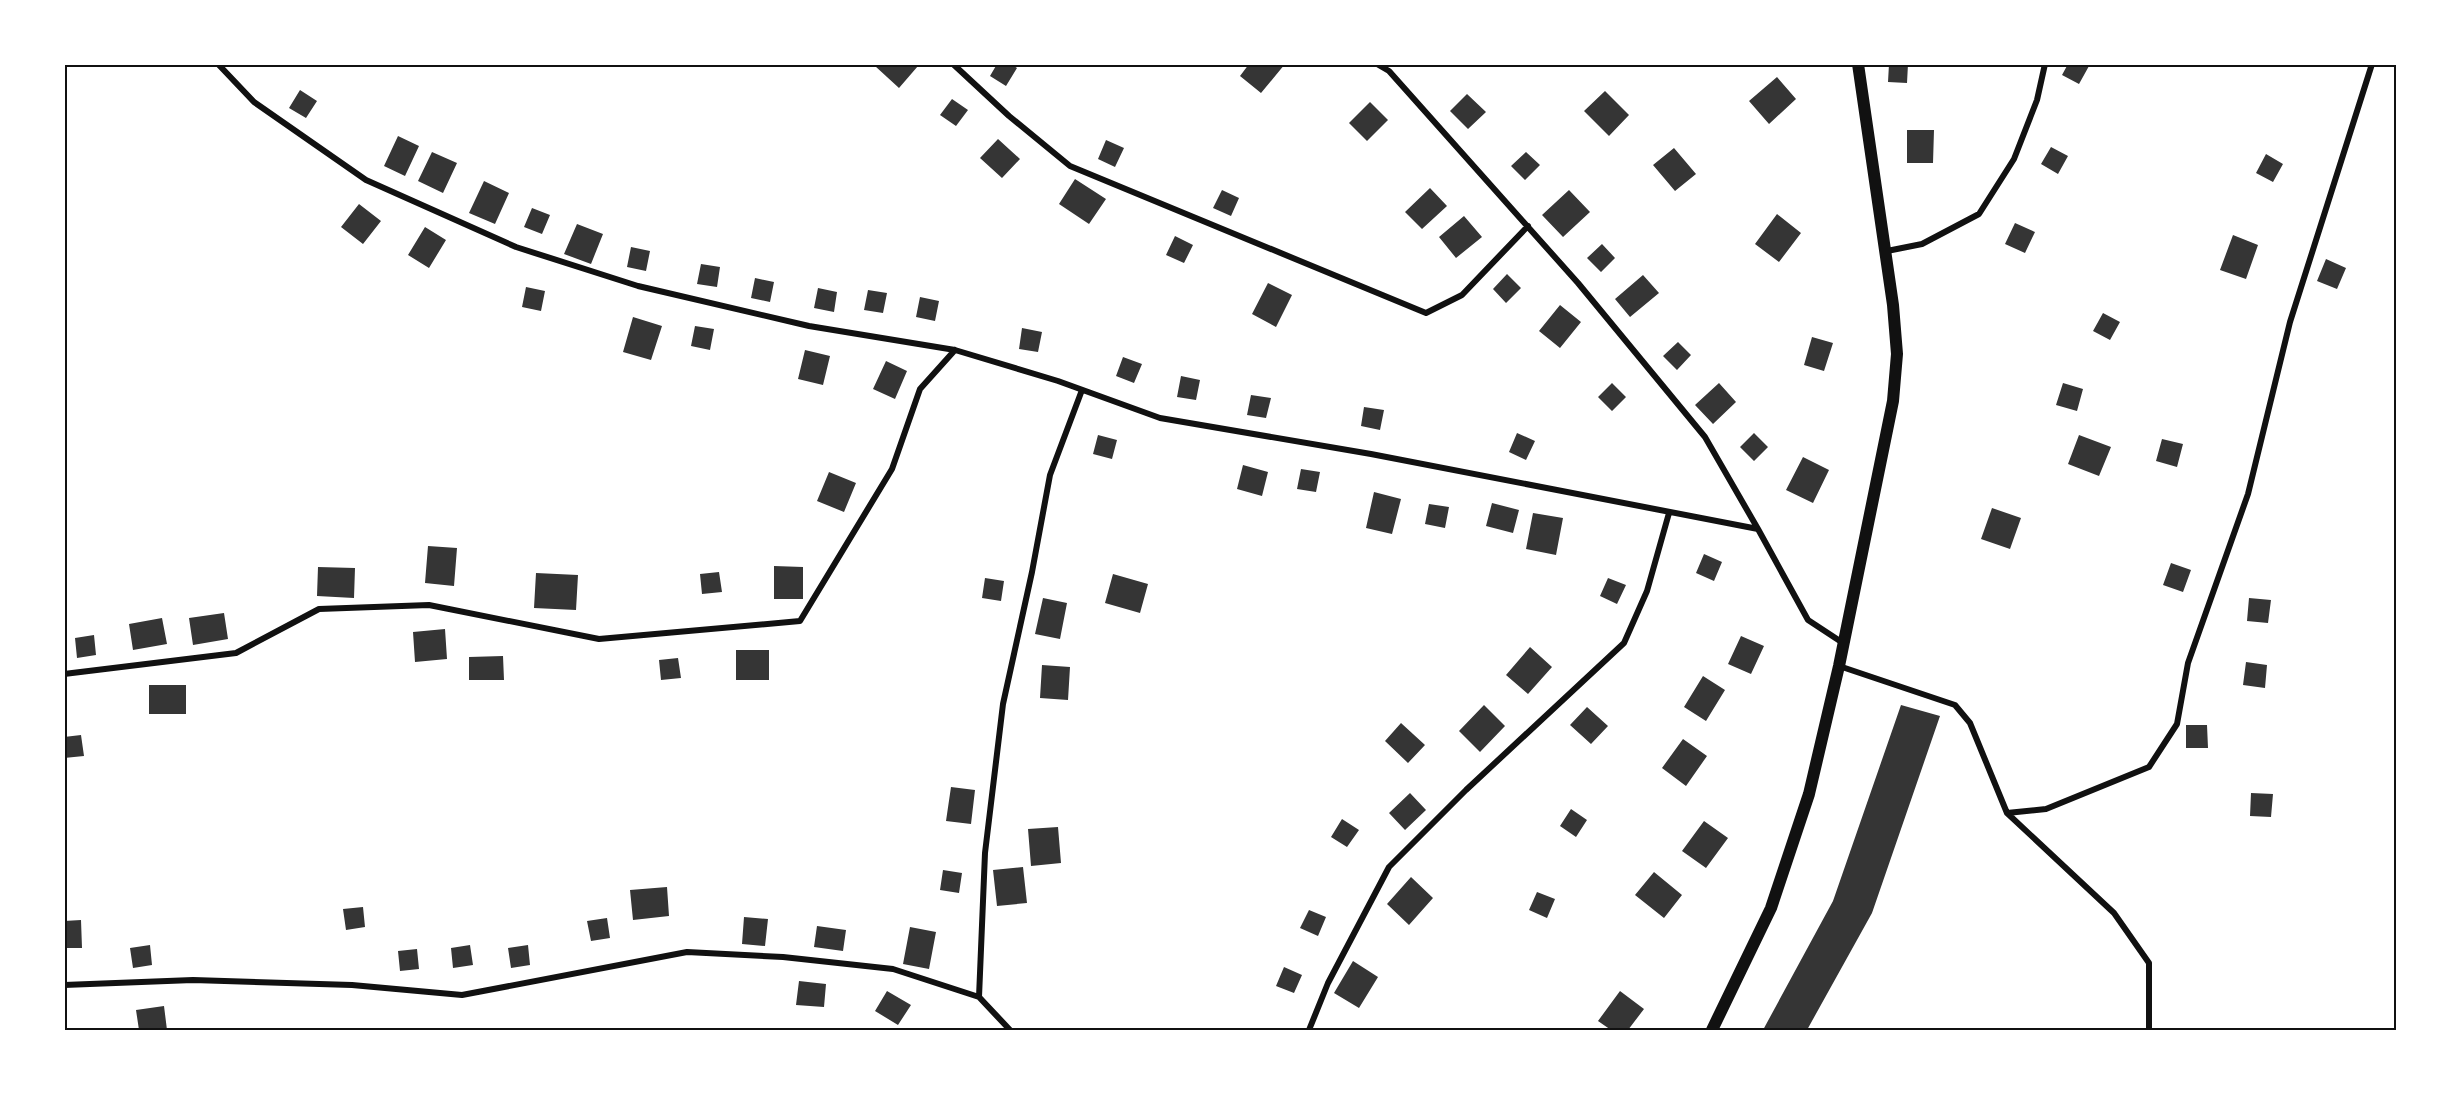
<svg xmlns="http://www.w3.org/2000/svg" width="2461" height="1095" viewBox="0 0 2461 1095" font-family="'PT Sans',sans-serif">
<style>
.building{fill:#353535}
.lines{fill:none;stroke-linecap:round;stroke-linejoin:round}
.minor{stroke:#111;stroke-width:6}
.secondary{stroke:#111;stroke-width:12}
.neatline{fill:none;stroke:#111;stroke-width:2}
</style>
<rect width="100%" height="100%" fill="#fff"/>
<!-- building -->
<path class="building" d="M877 64H916L918 66 899 88 875 66Z
M997 64H1011L1017 68 1006 86 990 76Z
M1249 64H1285L1261 93 1240 76Z
M1889 64H1908L1907 83 1888 82Z
M2068 64 2089 66 2079 84 2062 75Z
M1777 77 1796 99 1769 124 1749 101Z
M300 90 317 101 306 118 289 108Z
M1605 91 1629 115 1609 136 1584 111Z
M1467 94 1486 112 1468 129 1450 111Z
M952 99 968 110 956 126 940 115Z
M1370 102 1388 120 1367 141 1349 123Z
M1907 130H1934L1933 163H1907Z
M398 136 419 146 405 176 384 166Z
M998 139 1020 159 1002 178 980 158Z
M1106 140 1124 148 1115 167 1098 159Z
M2051 147 2068 156 2058 174 2041 164Z
M1674 148 1696 174 1675 191 1653 165Z
M432 152 457 163 443 193 418 181Z
M1526 152 1540 165 1525 180 1511 166Z
M2266 154 2283 164 2273 182 2256 173Z
M1075 179 1106 199 1089 224 1059 204Z
M484 181 509 193 495 224 469 213Z
M1430 188 1447 206 1422 229 1405 212Z
M1222 190 1239 198 1231 216 1213 208Z
M1569 190 1590 212 1563 237 1542 215Z
M359 204 381 221 363 244 341 227Z
M532 208 550 215 542 234 524 227Z
M1777 214 1801 233 1779 262 1755 244Z
M1464 216 1482 237 1456 258 1439 237Z
M2015 223 2035 232 2025 253 2005 244Z
M577 224 603 234 591 264 564 254Z
M425 227 446 240 429 268 408 255Z
M2233 235 2258 245 2246 279 2220 270Z
M1175 236 1193 245 1184 263 1166 255Z
M1602 244 1615 258 1601 272 1587 258Z
M631 247 650 251 646 271 627 267Z
M2326 259 2346 268 2337 289 2317 281Z
M701 264 720 267 717 287 697 284Z
M1507 274 1521 288 1506 303 1493 289Z
M1643 275 1659 293 1630 317 1615 299Z
M755 278 774 282 770 302 751 298Z
M1268 283 1292 295 1276 327 1252 314Z
M526 287 545 291 541 311 522 307Z
M818 288 837 292 834 312 814 308Z
M868 290 887 293 883 313 864 310Z
M920 297 939 301 935 321 916 317Z
M1560 305 1581 322 1560 348 1539 331Z
M2103 313 2120 322 2110 340 2093 331Z
M633 317 662 326 651 360 623 352Z
M695 326 714 329 710 350 691 346Z
M1022 328 1042 332 1038 352 1019 349Z
M1812 337 1833 343 1824 371 1804 365Z
M1678 342 1691 355 1677 370 1663 356Z
M805 350 830 356 823 385 798 379Z
M1123 357 1142 364 1134 383 1116 376Z
M886 361 907 371 895 399 873 389Z
M1181 376 1200 380 1196 400 1177 397Z
M1612 383 1626 397 1612 411 1598 397Z
M1719 383 1736 402 1713 424 1695 405Z
M2063 383 2083 389 2077 411 2056 405Z
M1251 395 1271 398 1266 418 1247 415Z
M1364 407 1384 410 1380 430 1361 426Z
M1517 433 1535 441 1526 460 1509 452Z
M1754 433 1768 447 1754 461 1740 447Z
M1098 435 1117 440 1112 459 1093 454Z
M2079 435 2111 447 2099 476 2068 464Z
M2162 439 2183 444 2177 467 2156 461Z
M1803 457 1829 470 1813 503 1786 490Z
M1243 465 1268 472 1262 496 1237 489Z
M1301 469 1320 472 1316 492 1297 489Z
M829 472 856 483 844 512 817 501Z
M1374 492 1401 499 1392 534 1366 528Z
M1492 503 1519 510 1513 533 1486 526Z
M1429 504 1449 507 1445 528 1425 524Z
M1992 508 2021 518 2010 549 1981 539Z
M1533 513 1563 518 1556 555 1526 549Z
M428 546 457 548 454 586 425 583Z
M1704 554 1722 562 1714 581 1696 573Z
M2171 563 2191 570 2183 592 2163 585Z
M774 566 803 567V599H774Z
M318 567 355 568 354 598 317 596Z
M719 572 722 592 702 594 700 574Z
M536 573 578 575 576 610 534 608Z
M1113 574 1148 584 1140 613 1105 603Z
M985 578 1004 581 1001 601 982 598Z
M1608 578 1626 585 1617 604 1600 596Z
M1043 598 1067 603 1060 639 1035 634Z
M2249 598 2271 600 2268 623 2247 621Z
M224 613 228 639 193 645 189 618Z
M162 618 167 644 133 650 129 624Z
M445 629 447 659 415 662 413 632Z
M94 635 96 655 77 658 75 638Z
M1741 636 1764 646 1751 674 1728 664Z
M1530 647 1552 667 1528 694 1506 675Z
M736 650H769V680H736Z
M503 656 504 680H469V657Z
M678 658 681 678 661 680 659 660Z
M2246 662 2267 665 2265 688 2243 685Z
M1042 665 1070 667 1068 700 1040 698Z
M1703 676 1725 690 1706 721 1684 707Z
M149 685H186V714H149Z
M1484 705 1505 726 1480 752 1459 731Z
M1901 705 1940 716 1872 913 1807 1030H1763L1833 901Z
M1587 707 1608 726 1591 744 1570 725Z
M1401 723 1425 745 1408 763 1385 741Z
M2186 725H2207L2208 748H2186Z
M81 735 84 756 64 758V737Z
M1683 739 1707 756 1686 786 1662 768Z
M951 787 975 790 971 824 946 821Z
M1410 793 1426 810 1405 830 1389 813Z
M2251 793 2273 794 2271 817 2250 816Z
M1571 809 1587 820 1576 837 1560 826Z
M1342 819 1359 830 1347 847 1331 837Z
M1704 821 1728 838 1706 868 1682 851Z
M1058 827 1061 863 1031 866 1028 829Z
M1023 867 1027 903 997 906 993 870Z
M943 870 962 873 959 893 940 890Z
M1654 872 1682 895 1664 918 1635 895Z
M1411 877 1433 898 1409 925 1387 904Z
M667 887 669 916 633 920 630 890Z
M1537 892 1555 899 1547 918 1529 910Z
M363 907 365 927 346 930 343 909Z
M1309 910 1326 917 1318 936 1300 928Z
M744 917 768 919 765 946 742 944Z
M607 918 610 938 591 941 587 921Z
M81 920 82 948H64V921Z
M817 926 846 930 843 951 814 947Z
M910 927 936 932 929 969 903 964Z
M150 945 152 965 133 968 130 948Z
M470 945 473 965 453 968 451 948Z
M528 945 530 965 511 968 508 948Z
M417 949 419 969 400 971 398 951Z
M1353 961 1378 977 1359 1008 1334 993Z
M1284 967 1302 975 1294 993 1276 986Z
M799 981 826 984 824 1007 796 1005Z
M887 991 911 1005 898 1025 875 1011Z
M1620 991 1644 1009 1628 1030H1611L1598 1021Z
M164 1006 167 1030H139L136 1010Z"/>
<g class="lines">
<!-- minor -->
<path class="minor" d="M218 64 254 102 366 180 516 247 638 286 809 326 955 350 1058 381 1160 418 1371 454 1758 529 1808 620 1843 643
M953 64 1009 116 1070 166 1426 313 1462 295 1528 226
M1377 64 1389 71 1578 283 1705 437 1758 529
M1887 251 1922 244 1979 214 2014 159 2037 100 2045 64
M1839 666 1955 705 1970 723 2007 813 2114 913 2149 963V1030
M64 674 236 653 319 609 429 605 599 639 800 621 892 469 920 389 955 350
M2007 813 2046 809 2149 767 2177 724 2188 663 2248 494 2290 322 2372 64
M64 985 193 980 352 985 462 995 687 952 783 957 893 969 979 997 1010 1030
M979 997 985 853 1003 704 1032 572 1050 475 1082 390
M1309 1030 1328 983 1389 867 1466 790 1624 643 1647 591 1669 513"/>
<!-- secondary -->
<path class="secondary" d="M1712 1030 1771 908 1809 794 1839 666 1893 401 1897 354 1893 305 1858 64"/>
</g>
<!-- border -->
<rect width="2461" height="1095" fill="none" stroke="#ffffff" stroke-width="132"/>
<rect x="66" y="66" width="2329" height="963" class="neatline"/>
</svg>
